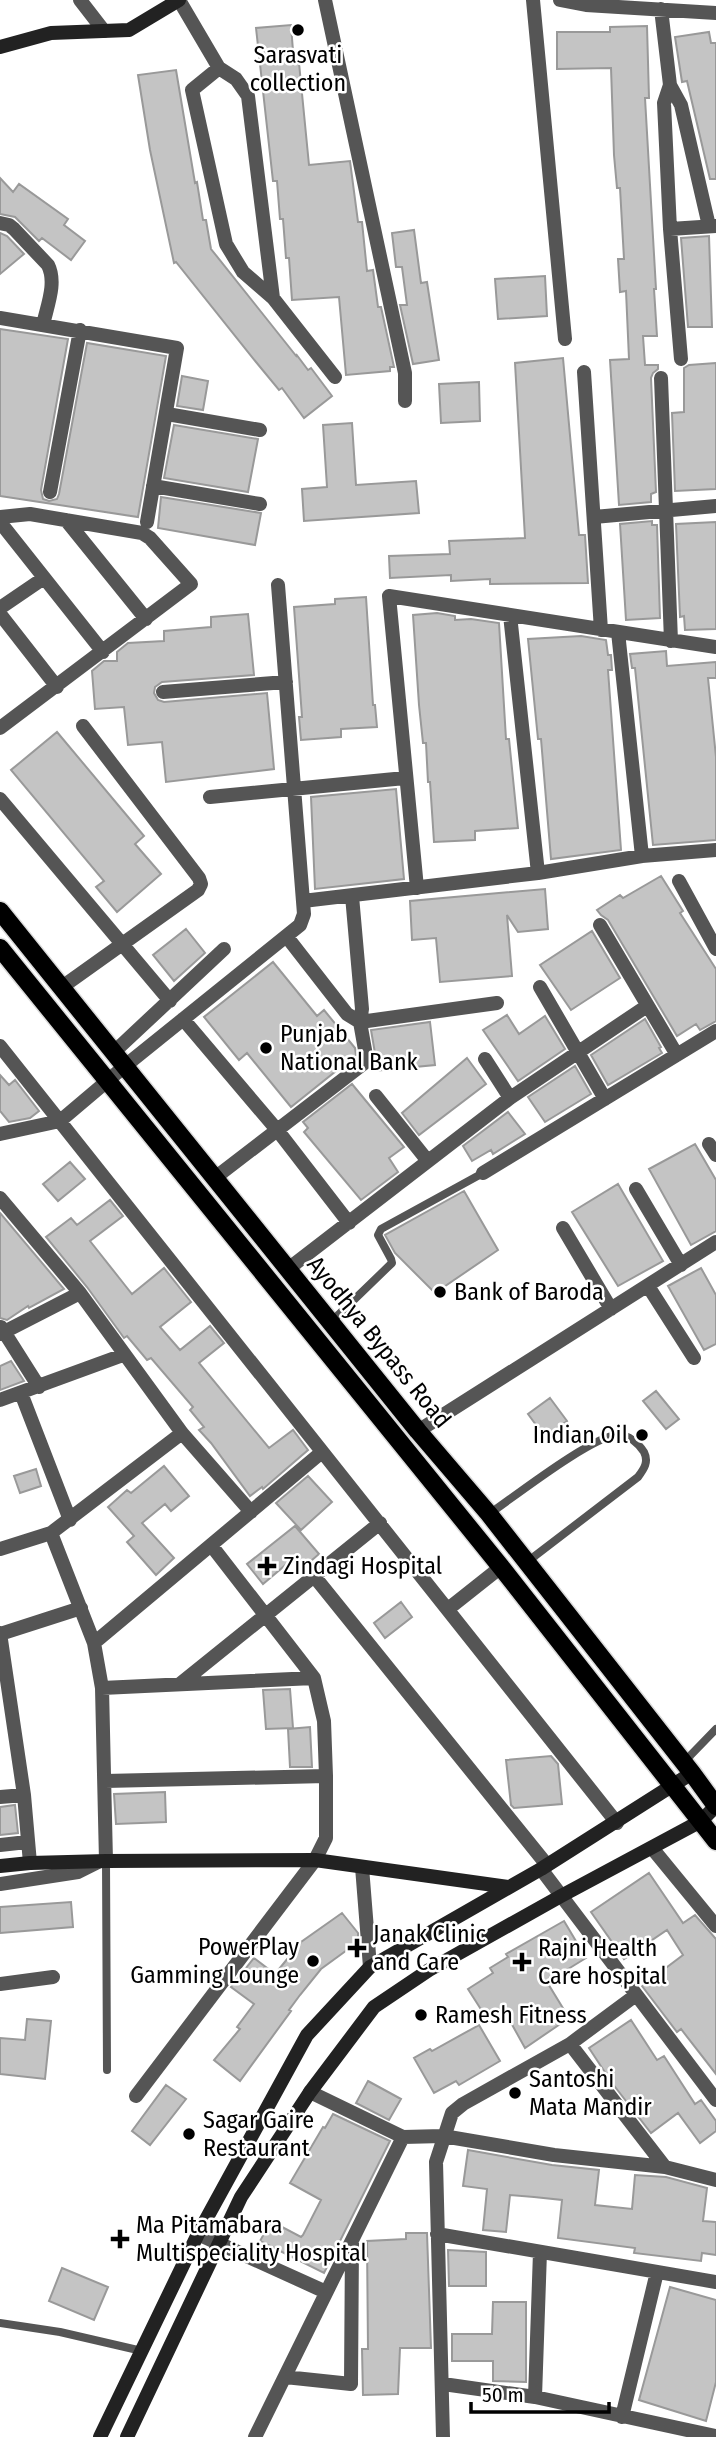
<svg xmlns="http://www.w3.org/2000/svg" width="716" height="2437" viewBox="0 0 716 2437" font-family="'Fira Sans Condensed',sans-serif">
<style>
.building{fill:#c4c4c4;stroke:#999;stroke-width:2}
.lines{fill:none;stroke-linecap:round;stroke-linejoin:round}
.primary-casing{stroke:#dbdbdb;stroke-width:21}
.lane{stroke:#555;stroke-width:8}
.street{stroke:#555;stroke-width:14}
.secondary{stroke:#222;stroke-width:14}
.primary{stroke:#000;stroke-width:18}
.poi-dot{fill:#000;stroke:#fff;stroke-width:2.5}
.labels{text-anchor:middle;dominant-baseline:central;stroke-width:5;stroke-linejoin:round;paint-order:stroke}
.poi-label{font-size:24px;fill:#000;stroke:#fff;text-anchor:start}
.street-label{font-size:24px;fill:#000;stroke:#fff}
</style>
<rect width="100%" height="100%" fill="#fff"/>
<!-- building -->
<path class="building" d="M291 25 294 64 299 63 309 165 350 161 358 222H362L367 271 373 270 378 307H381L394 367H390V371L346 375 339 297 292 300 289 258H286L283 219H280L277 181H273L256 28Z
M647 26 649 98H645L656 289H654L657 336H643L645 365H658V369L653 373 651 378 656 492 651 494V502L619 505 610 360 629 359 626 291 620 292 618 259H624L620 188H617L614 155 611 68 557 69V32H610V27Z
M709 32 711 43H716V179H710L687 81 682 82 675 37Z
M176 70 195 183 197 182 203 220H206L211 249 297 357 296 354 308 370 311 368 332 396 304 418 282 388 279 390 256 362 176 262 174 263 150 150 138 75Z
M0 178 13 192 19 184 68 219 64 225 85 241 71 260 42 238 39 241 15 217 0 214Z
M414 230 421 283 427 282 439 360 413 364 400 305H407L402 267H396L392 233Z
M0 233 7 236 24 254 0 274Z
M709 236 712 327H688L681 238Z
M545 276 547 316 498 319 495 279Z
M0 329 68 339 41 490 43 499 49 501 57 499 59 494 87 343 166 356 138 517 0 496Z
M563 358 579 535H585L588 583 490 584V579L451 581V575L390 578 389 556 450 554 449 541 525 538 515 363Z
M716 363V489L675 491 672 413 684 412V368L689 365Z
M182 376 208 381 203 410 177 406Z
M479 382 480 421 441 423 439 384Z
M352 423 356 485 416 481 419 513 304 521 302 489 327 487 323 425Z
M174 425 258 439 248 492 164 478Z
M161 497 261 513 255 545 158 528Z
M652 521V525H657L660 618 626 620 620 524Z
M716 522V629L685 630 684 616 680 617 676 524Z
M366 597 373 705H375L377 727 341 729V737L301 740 299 717H302L294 607 335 604V599Z
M437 613 455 616V620L471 619 499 623 506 739H509L518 828 475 831V840L434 842 430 782H428L426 743H423L419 705 413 615Z
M248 614 254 675 162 682 155 687 154 693 158 700 164 702 267 693 274 769 166 782 162 742 128 745 124 707 95 709 92 671 104 661H117V652L128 643 164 641V631L211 627V617Z
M581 636 606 640 608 655H611L612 670H608L621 850 551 859 541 739H538L528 639Z
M666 651 667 666 716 662V678H708L716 757V840L653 845 635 668H632L630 654Z
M57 732 144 836 135 844 161 874 117 912 96 887 104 881 11 770Z
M396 789 404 879 315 889 311 797Z
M661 876 683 911 680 913 716 969V1021L700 1030 696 1024 677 1036 608 920 601 915 597 910 620 895 623 898Z
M545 889 548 929 518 932 507 915 512 976 440 982 436 938 412 940 410 901Z
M186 929 205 953 174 981 153 955Z
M592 931 620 978 571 1010 540 965Z
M273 962 317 1016 324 1010 355 1048 356 1055 291 1107 247 1053 239 1060 204 1017Z
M507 1015 519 1034 545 1016 565 1049 518 1081 483 1030Z
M645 1019 661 1047 659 1048 662 1053 608 1085 591 1055Z
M430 1022 435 1065 374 1071 376 1059 371 1030Z
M467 1058 486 1084 419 1135 402 1113Z
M575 1066 591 1094 545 1122 528 1097Z
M0 1075 9 1085 15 1080 39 1111 30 1118 9 1122 0 1111Z
M352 1084 404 1147 389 1158 398 1172 361 1200 304 1132 308 1128 303 1122Z
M508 1112 525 1134 493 1154 491 1150 472 1161 463 1146Z
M695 1144 716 1180V1231L691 1245 649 1169Z
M70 1162 85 1179 58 1201 43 1184Z
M618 1184 663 1261 618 1286 572 1212Z
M464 1191 498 1250 435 1293 395 1253 385 1235Z
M110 1200 123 1216 90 1241 124 1284 132 1294 164 1268 191 1302 160 1327 180 1350 210 1326 224 1343 199 1363 269 1448 293 1430 308 1450 263 1489 262 1487 250 1496 211 1443 199 1430 204 1427 190 1410 193 1407 151 1358 147 1360 127 1336 124 1338 87 1287 46 1237 71 1218 77 1225Z
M0 1213 64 1289 29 1308 28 1306 7 1320 0 1318Z
M701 1268 716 1295V1344L704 1350 668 1286Z
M11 1361 24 1381 0 1390V1366Z
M656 1391 679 1419 666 1429 643 1401Z
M550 1398 567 1421 545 1437 528 1414Z
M164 1466 189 1496 171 1511 165 1504 142 1523 174 1558 156 1575 127 1542 134 1536 108 1507 127 1490 131 1493Z
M36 1469 41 1486 20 1493 14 1476Z
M308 1476 332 1502 301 1530 276 1503Z
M295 1526 319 1554 304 1567 295 1557 263 1584 247 1564Z
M401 1602 412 1617 385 1638 374 1623Z
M290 1689 293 1728 266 1729 263 1690Z
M310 1727 312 1767H290L288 1729Z
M551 1756 558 1764 562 1804 514 1808 511 1805 506 1760Z
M165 1792 166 1822 116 1824 114 1794Z
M15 1805 18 1833 0 1835V1807Z
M649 1873 683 1923 695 1915 716 1939V2074L681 2029 677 2032 642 1986 683 1955 667 1930 624 1959 591 1912Z
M71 1902 73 1927 0 1933V1907Z
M342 1913 358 1933V1942L321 1969 300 1995 289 2010 291 2011 240 2081 214 2060 240 2029 237 2027 254 2004 231 1987 254 1958 275 1974 301 1942Z
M564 1921 586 1958 547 1982 569 2018 525 2048 505 2012 489 2022 468 1989 493 1973 490 1968 508 1957 506 1954Z
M27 2019 51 2021 45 2079 0 2074V2038L25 2040Z
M631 2020 657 2060 664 2056 695 2104 701 2100 716 2121V2131L700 2143 678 2113 651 2133 612 2083 589 2048Z
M479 2025 500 2061 459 2085 456 2081 434 2093 414 2058 430 2049 432 2051Z
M368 2081 401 2099 389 2120 356 2103Z
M166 2085 186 2099 150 2145 132 2131Z
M333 2114 390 2141 324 2273 260 2241 271 2221 301 2237 303 2235 321 2200 290 2183 323 2127 325 2128Z
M468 2150 552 2165 599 2170 595 2205 632 2209 635 2175 666 2177 707 2188 703 2221 716 2222V2255L702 2253 701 2261 634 2253 635 2248 558 2238 562 2200 534 2197 510 2195 506 2232 483 2230 487 2189 463 2186Z
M406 2233H427L431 2348H400L398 2394 363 2395 362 2349H368L367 2241 406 2239Z
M448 2250 486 2252V2286H449Z
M62 2268 108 2287 94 2320 49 2301Z
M670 2287 716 2300V2382L706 2421 639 2400Z
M493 2302H526V2382L493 2381V2361H452V2334H492Z"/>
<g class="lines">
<!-- primary casing -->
<g class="primary-casing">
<path id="primary" d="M0 911 418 1431 489 1514 692 1773 716 1806
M0 948 501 1567 716 1841"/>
</g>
<!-- lane -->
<path class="lane" d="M331 1322 392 1263 391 1259 378 1235 381 1229 483 1173
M489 1514C514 1497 593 1435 618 1435 628 1434 639 1444 644 1452 649 1462 644 1469 638 1477L527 1562
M684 1762 716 1729
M106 1861 107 2070
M0 2323 60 2332 142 2351"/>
<!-- street -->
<path class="street" d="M80 0 104 31
M179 0 219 68 236 79 248 96 273 298 335 377
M325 0 405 373V401
M533 0 565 339
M560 0 586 5 716 13
M661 9 670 85 664 103 670 229 681 359
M219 68 192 90 226 244 243 272 273 298
M670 85 681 105 709 226
M0 223 9 225 14 229 48 265C57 283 47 306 43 325
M670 229 716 226
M0 318 177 348 147 522
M584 372 601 630
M661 378 671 641
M167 414 260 430
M153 486 260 504
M50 492 80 330
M0 517 30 514 142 533 150 538 191 584 0 728
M594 517 716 506
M66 520 146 619
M0 522 103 652
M0 608 44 578
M0 614 57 687
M510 615 538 873
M618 632 642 856
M163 692 286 682
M210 797 405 778
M0 799 170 1001
M679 881 716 949
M417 888 389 596 716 647
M352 896 362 1009 360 1022 497 1003
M303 901 538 873 642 856 716 850
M600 925 677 1055
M62 987 198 890 201 884 199 878 83 726
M540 987 605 1099
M183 1019 278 1131 349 1223
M0 1046 617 1823
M114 1052 224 949
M485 1059 510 1098
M376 1096 427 1160
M0 1134 60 1121 125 1066 300 925 304 914 278 585
M709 1144 716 1155
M483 1173 716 1031
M216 1177 367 1061 360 1022 347 1014 287 937
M636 1189 681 1265
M0 1198 80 1293 182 1433 251 1512
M563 1228 611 1309
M288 1269 510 1098 647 1006
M648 1286 694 1358
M1 1327 39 1387
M0 1334 80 1293
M21 1393 70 1520
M0 1400 123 1355
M418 1431 716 1242
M51 1533 94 1643 102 1688 106 1861
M0 1549 51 1533 182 1433
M314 1576 547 1865
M448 1609 501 1567
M0 1633 24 1795 30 1863
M0 1634 81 1608
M94 1643 322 1452
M180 1684 380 1523
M102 1688 314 1678
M105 1781 326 1776
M0 1797 24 1795
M0 1845 27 1842
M652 1848 716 1926
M362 1867 370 1967
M541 1869 716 2100
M0 1884 78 1872 98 1862
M0 1984 53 1977
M570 2044 665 2167
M310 2092 403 2137 443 2136 554 2155 665 2167 716 2180
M136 2096 315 1860 326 1838V1776L324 1721 314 1678 211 1545
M198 2234 326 2292
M437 2234 716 2282
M285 2377 351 2384 352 2243
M443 2384 535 2397 715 2436
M535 2397 540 2252
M622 2417 657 2272
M255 2437 403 2137
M443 2437 436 2162 452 2113 463 2104 570 2044 636 1995"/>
<!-- secondary -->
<path class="secondary" d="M0 47 51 33 129 30 179 0
M0 1866 30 1863 106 1861 315 1860 508 1887
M100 2437 198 2234 307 2035 370 1967 541 1869 692 1773
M127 2437 241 2197 310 2092 374 2007 429 1970 561 1896 701 1821 716 1806"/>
<!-- primary -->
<use href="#primary" class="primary"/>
</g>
<!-- markers -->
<g class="poi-dot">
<circle cx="298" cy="30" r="7"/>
<circle cx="266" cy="1048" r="7"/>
<circle cx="440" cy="1292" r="7"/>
<circle cx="642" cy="1435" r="7"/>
<path d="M263.5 1555.5h7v7h7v7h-7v7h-7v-7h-7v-7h7z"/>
<path d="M353.5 1937.5h7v7h7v7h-7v7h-7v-7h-7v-7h7z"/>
<circle cx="313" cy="1961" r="7"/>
<path d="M518.5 1951.5h7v7h7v7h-7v7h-7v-7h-7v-7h7z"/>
<circle cx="421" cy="2015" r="7"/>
<circle cx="515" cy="2093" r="7"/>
<circle cx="189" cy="2134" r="7"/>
<path d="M116.5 2228.5h7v7h7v7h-7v7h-7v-7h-7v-7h7z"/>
</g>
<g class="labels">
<!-- poi labels -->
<g class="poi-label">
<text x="298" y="55" text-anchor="middle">Sarasvati<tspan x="298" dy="28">collection</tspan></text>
<text x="280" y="1034">Punjab<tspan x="280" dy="28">National Bank</tspan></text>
<text x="454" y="1292">Bank of Baroda</text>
<text x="628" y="1435" text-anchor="end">Indian Oil</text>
<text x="283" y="1566">Zindagi Hospital</text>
<text x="373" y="1934">Janak Clinic<tspan x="373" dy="28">and Care</tspan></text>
<text x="299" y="1947" text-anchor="end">PowerPlay<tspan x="299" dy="28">Gamming Lounge</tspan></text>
<text x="538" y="1948">Rajni Health<tspan x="538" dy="28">Care hospital</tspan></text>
<text x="435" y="2015">Ramesh Fitness</text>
<text x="529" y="2079">Santoshi<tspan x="529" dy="28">Mata Mandir</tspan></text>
<text x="203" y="2120">Sagar Gaire<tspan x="203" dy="28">Restaurant</tspan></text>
<text x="136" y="2225">Ma Pitamabara<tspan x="136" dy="28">Multispeciality Hospital</tspan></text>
</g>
<!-- street labels -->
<g class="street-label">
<text transform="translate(379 1342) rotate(51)">Ayodhya Bypass Road</text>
</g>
</g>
<!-- scale -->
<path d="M471 2402v10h138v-10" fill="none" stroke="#000000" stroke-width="3.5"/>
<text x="482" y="2402" font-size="21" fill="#000000" stroke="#ffffff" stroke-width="5" paint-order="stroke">50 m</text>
</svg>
